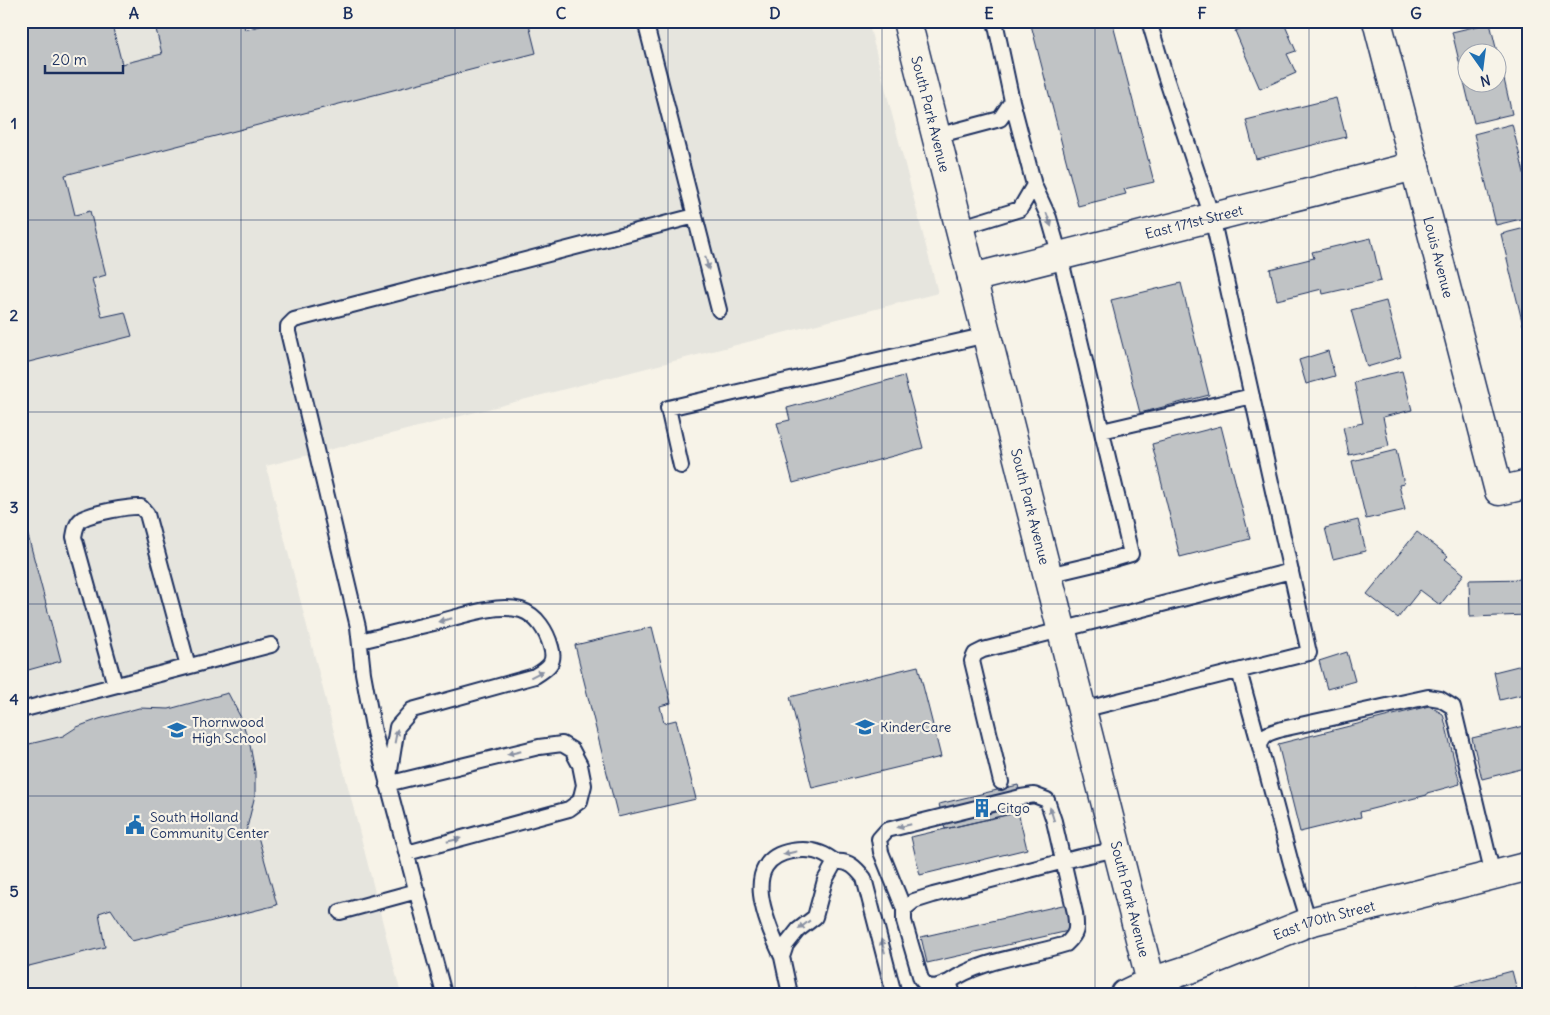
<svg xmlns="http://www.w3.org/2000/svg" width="1550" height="1015" viewBox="0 0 1550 1015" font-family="Delius,sans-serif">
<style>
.built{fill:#e6e5de}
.building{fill:#c0c3c5;stroke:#1b2f5e}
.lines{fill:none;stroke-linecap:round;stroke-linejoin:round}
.lane-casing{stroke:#1b2f5e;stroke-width:18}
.street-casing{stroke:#1b2f5e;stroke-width:31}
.secondary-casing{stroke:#1b2f5e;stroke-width:31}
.lane{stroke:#f7f3e8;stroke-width:14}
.street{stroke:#f7f3e8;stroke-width:28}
.secondary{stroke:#f7f3e8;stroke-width:28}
.oneway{fill:#8991a3}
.grid{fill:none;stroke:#1b2f5e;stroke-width:1;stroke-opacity:0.55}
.labels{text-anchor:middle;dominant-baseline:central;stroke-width:4.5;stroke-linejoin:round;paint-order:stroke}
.street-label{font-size:14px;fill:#1b2f5e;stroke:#f7f3e8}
.poi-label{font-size:14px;fill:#1b2f5e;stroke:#f7f3e8;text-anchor:start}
.neatline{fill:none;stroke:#1b2f5e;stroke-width:2}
.grid-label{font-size:16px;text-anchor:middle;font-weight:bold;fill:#1b2f5e}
</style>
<rect width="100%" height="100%" fill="#f7f3e8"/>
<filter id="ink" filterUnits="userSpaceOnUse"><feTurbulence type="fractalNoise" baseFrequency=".02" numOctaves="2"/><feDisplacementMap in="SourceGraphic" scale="10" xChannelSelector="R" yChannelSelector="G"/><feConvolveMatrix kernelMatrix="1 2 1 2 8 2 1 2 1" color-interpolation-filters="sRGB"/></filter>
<g filter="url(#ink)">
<!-- built -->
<path class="built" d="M21 21H868L938 293 266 466 401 994H21Z"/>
<!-- building -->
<path class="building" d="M21 21H111L122 64 162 54 154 21H243L245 30 278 21H528L536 53 65 175 75 215 90 211 106 275 92 279 102 317 125 312 132 336 21 364Z
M1030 21H1112L1154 182 1124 189 1126 194 1078 206Z
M1259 21H1283L1296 51 1287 54 1296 73 1260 89 1235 31Z
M1490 23 1497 52H1468V82H1498V53L1512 114 1474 123 1452 32Z
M1336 98 1346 137 1256 159 1246 120Z
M1512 124 1529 193V217L1496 225 1474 134Z
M1529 227V323L1523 325 1501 234Z
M1371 238 1381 281 1323 294 1322 289 1277 300 1270 269 1314 258 1312 252Z
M1181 283 1209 395 1140 413 1111 300Z
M1386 301 1401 357 1367 367 1351 310Z
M1328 351 1335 376 1306 384 1299 360Z
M1402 371 1412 410 1383 417 1389 446 1349 455 1343 427 1363 423 1354 382Z
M904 376 923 448 793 483 777 423 790 420 787 408Z
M1221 426 1250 539 1180 557 1152 444Z
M1396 450 1404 484 1399 485 1405 510 1366 519 1352 461Z
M21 509 61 661 21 672Z
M1358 520 1366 551 1333 559 1325 528Z
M1417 532 1448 556 1445 559 1464 574 1440 605 1420 590 1398 618 1367 594Z
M1529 579V615L1470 617 1469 580Z
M652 627 671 703 660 706 664 723 676 720 696 799 618 817 575 645Z
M1347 652 1355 681 1327 689 1319 661Z
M1522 665 1528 693 1500 700 1494 672Z
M918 666 941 757 812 788 790 697Z
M228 693 241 718 250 745 255 772V795L245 836 257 833 277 905 132 941 111 909 99 913 105 947 21 968V746L63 736 77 727 99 719 139 708 169 709Z
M1429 706 1443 714 1460 784 1427 793V795L1360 812 1361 817 1300 832 1278 744Z
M1529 725V767L1482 779 1472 738Z
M1018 785 1025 811 945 829 939 804Z
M1018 812 1027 849 920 875 911 837Z
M1067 904 1073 930 927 963 921 937Z
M1512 971 1518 994H1454L1452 987Z
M1418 987 1419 994H1391Z"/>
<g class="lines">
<!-- lane casing -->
<g class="lane-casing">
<path id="lane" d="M645 21 719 310
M936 136 1000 119 1012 101 995 21
M1034 185 1049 218 1060 256 1131 554 1107 561 1048 575
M959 228 1020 209 1034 185 1012 101
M1102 431 1252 396
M681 466 668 408 987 335
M360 641C386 635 412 628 438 622 462 616 497 603 521 610 537 615 547 632 551 647 556 663 548 668 535 676L412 710 397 727 389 777
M1239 671 1260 747
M115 685 74 537C75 531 76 523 82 519 93 513 129 506 141 507L147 514 188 666
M21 710 271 645
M1082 710 1309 653 1212 217 1165 75 1149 21
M1001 782 972 661 975 654 983 650 1291 571
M387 784 539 747 562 744 572 750 580 765 584 785 580 801 569 809 407 853
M904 909 881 852 879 839 887 830 1021 797 1034 795 1047 800 1054 821 1075 913C1077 928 1078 933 1066 944 1028 956 982 959 949 982
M340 912 417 891
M1309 922 1292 867 1260 747C1262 733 1270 733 1282 729L1428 697 1440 699 1453 707 1493 875
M782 957C768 926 737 860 792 851 809 848 822 851 835 862
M444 994 374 732 363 673 358 627 288 332V326L294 320 695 216
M790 994 782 957 786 945 798 930 815 917 825 880 835 862C849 860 856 868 864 878L894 994
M953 994 949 982 936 987 927 986 921 979 904 921V909L914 901 933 895 1080 857 1118 849"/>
</g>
<!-- street casing -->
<g class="street-casing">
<g id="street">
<path id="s1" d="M1377 21 1499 491 1529 484"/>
<path id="s2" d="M972 278 1415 166"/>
<path id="s3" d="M1150 982 1193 968 1309 922 1529 866"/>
</g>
</g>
<!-- secondary casing -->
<g class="secondary-casing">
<g id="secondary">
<path id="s4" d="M907 21 1154 994"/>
<path d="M1125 994 1150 982"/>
</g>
</g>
<!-- lane -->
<use href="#lane" class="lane"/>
<!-- street -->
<use href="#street" class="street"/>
<!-- secondary -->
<use href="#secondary" class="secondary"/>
</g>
<!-- one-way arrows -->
<defs><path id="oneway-solid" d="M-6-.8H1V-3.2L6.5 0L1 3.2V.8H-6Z" transform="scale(1.25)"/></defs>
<g class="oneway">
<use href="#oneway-solid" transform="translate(1049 220) rotate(70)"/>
<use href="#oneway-solid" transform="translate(707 263) rotate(76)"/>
<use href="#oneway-solid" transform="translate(445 620) rotate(166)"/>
<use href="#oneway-solid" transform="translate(537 674) rotate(-27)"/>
<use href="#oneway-solid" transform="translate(396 736) rotate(-79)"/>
<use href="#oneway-solid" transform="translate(514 753) rotate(167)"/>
<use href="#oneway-solid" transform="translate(1052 814) rotate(-107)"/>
<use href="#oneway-solid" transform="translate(904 826) rotate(166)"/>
<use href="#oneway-solid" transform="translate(454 840) rotate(-14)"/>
<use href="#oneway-solid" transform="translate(790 853) rotate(167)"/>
<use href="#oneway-solid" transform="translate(804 925) rotate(142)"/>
<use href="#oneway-solid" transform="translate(883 946) rotate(-105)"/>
</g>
</g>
<!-- grid -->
<path class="grid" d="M241 21V994M455 21V994M668 21V994M882 21V994M1095 21V994M1309 21V994M21 220H1529M21 412H1529M21 604H1529M21 796H1529"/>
<!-- icons -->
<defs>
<g id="school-bare" transform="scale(1.5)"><path d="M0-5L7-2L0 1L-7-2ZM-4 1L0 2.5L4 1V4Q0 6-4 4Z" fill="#1f6fb2" stroke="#f7f3e8" stroke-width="2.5" paint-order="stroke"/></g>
<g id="building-bare" transform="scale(1.5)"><path d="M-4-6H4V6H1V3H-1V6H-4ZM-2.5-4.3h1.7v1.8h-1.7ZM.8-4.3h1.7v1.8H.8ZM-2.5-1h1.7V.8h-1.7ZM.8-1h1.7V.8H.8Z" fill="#1f6fb2" stroke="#f7f3e8" stroke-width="2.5" paint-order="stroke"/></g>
<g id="civic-bare" transform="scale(1.5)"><path d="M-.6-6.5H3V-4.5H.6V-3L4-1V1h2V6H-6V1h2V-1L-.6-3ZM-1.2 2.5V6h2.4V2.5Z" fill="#1f6fb2" stroke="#f7f3e8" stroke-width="2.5" paint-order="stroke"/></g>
</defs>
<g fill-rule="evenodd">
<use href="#school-bare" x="865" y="727"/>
<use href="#school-bare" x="177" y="730"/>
<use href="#building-bare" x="982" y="808"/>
<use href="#civic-bare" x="135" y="825"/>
</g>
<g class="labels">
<!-- street labels -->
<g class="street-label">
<text stroke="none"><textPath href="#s4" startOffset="96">South Park Avenue</textPath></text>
<text stroke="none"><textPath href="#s2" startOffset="229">East 171st Street</textPath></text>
<text stroke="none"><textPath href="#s1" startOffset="244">Louis Avenue</textPath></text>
<text stroke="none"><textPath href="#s4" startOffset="501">South Park Avenue</textPath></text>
<text stroke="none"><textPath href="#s4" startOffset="906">South Park Avenue</textPath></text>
<text stroke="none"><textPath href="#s3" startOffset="185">East 170th Street</textPath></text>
</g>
<!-- poi labels -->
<g class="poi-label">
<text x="192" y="722">Thornwood<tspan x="192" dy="16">High School</tspan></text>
<text x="880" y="727">KinderCare</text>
<text x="997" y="808">Citgo</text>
<text x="150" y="817">South Holland<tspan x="150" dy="16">Community Center</tspan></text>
</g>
</g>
<!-- margin -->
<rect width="1550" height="1015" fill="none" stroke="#f7f3e8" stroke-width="55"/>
<!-- north arrow -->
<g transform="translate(1482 68) rotate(166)"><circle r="24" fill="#f7f3e8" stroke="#9fa5b1"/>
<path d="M0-4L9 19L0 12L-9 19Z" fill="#1f6fb2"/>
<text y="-8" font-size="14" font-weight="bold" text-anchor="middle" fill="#1b2f5e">N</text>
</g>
<!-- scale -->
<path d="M45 65v8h78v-8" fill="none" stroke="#1b2f5e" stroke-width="2.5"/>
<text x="52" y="65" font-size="15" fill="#1b2f5e" stroke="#f7f3e8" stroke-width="4" paint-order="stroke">20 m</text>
<rect x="28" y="28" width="1494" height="960" class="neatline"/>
<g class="grid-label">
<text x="134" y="19">A</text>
<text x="348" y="19">B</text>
<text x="561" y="19">C</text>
<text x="775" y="19">D</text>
<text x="989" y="19">E</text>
<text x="1202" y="19">F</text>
<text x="1416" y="19">G</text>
<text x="14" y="129">1</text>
<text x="14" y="321">2</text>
<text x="14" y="513">3</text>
<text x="14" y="705">4</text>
<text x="14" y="897">5</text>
</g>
</svg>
